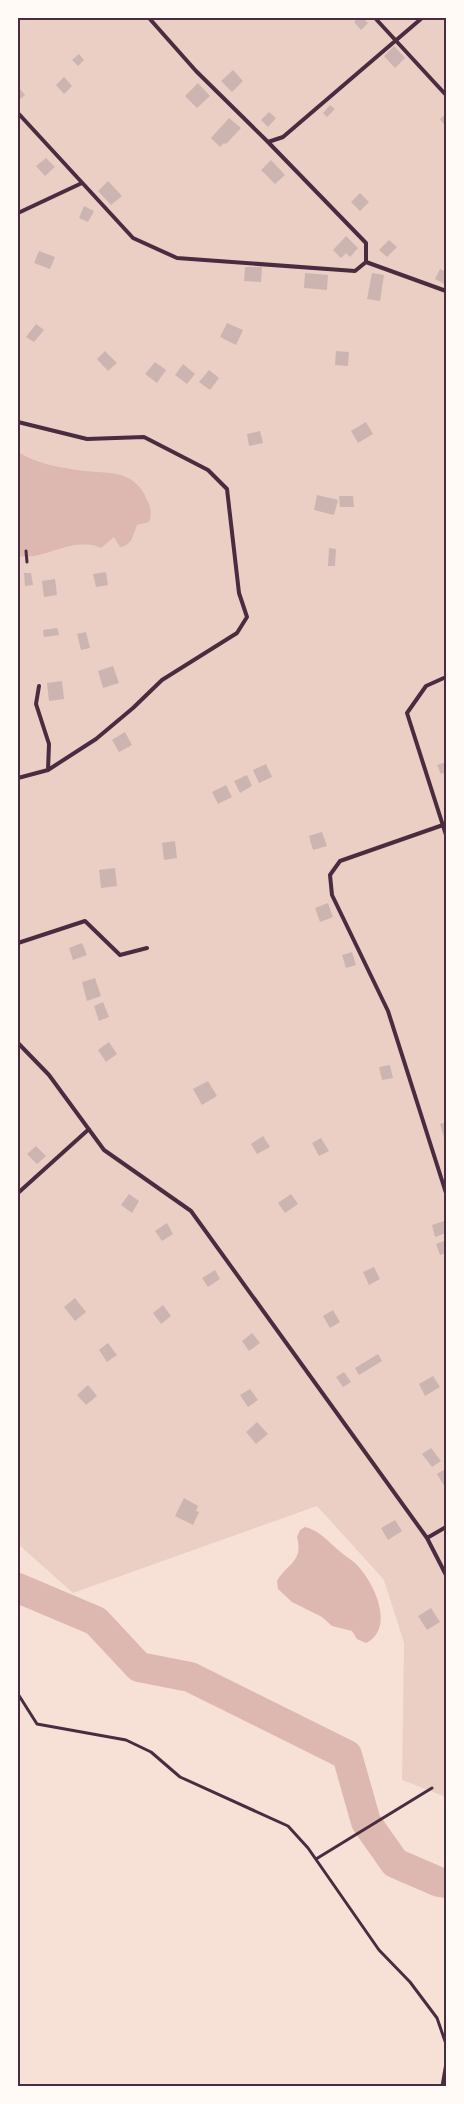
<svg xmlns="http://www.w3.org/2000/svg" width="464" height="2104" viewBox="0 0 464 2104" font-family="'Work Sans',sans-serif">
<style>
.green{fill:#ebcfc5}
.water{fill:#dcb8b0}
.lines{fill:none;stroke-linecap:round;stroke-linejoin:round}
.river{stroke:#dcb8b0;stroke-width:30}
.building{fill:#ccb4b1}
.path{stroke:#4a2c40;stroke-width:3}
.service{stroke:#4a2c40;stroke-width:4}
.neatline{fill:none;stroke:#4a2c40;stroke-width:2}
</style>
<rect width="100%" height="100%" fill="#f7e1d7"/>
<!-- green -->
<path class="green" d="M18 18H446V1797L402 1780 404 1643 384 1580 317 1506 73 1593 18 1544Z"/>
<!-- water -->
<path class="water" d="M18 452C35 463 57 467 77 470 105 475 133 466 147 500 151 507 152 514 149 522L137 525C133 535 132 546 120 547L114 537 101 548C72 535 46 561 18 556Z
M305 1527C317 1529 328 1541 337 1549 342 1554 349 1558 355 1563 374 1581 396 1628 366 1643L357 1639 352 1631 332 1626 322 1617 292 1602 278 1589 277 1581C286 1564 304 1562 297 1537L300 1530Z"/>
<g class="lines">
<!-- river -->
<path class="river" d="M18 1588 96 1621 139 1667 190 1677 347 1755 366 1822 395 1863 439 1882 446 1883"/>
</g>
<!-- building -->
<path class="building" d="M358 18H363L368 23 361 30 354 22Z
M394 46 405 58 395 68 384 56Z
M79 54 84 60 78 66 72 60Z
M233 70 243 81 232 92 221 81Z
M64 77 72 86 64 94 56 85Z
M198 83 210 96 197 108 185 96Z
M18 87 25 95 18 101Z
M330 105 335 109 327 117 323 113Z
M269 112 276 118 268 127 261 120Z
M446 114V127L440 119Z
M229 118 241 128 226 144 224 143 220 147 211 138Z
M46 158 55 167 45 176 36 166Z
M271 160 285 175 275 184 261 170Z
M108 181 122 196 111 205 98 191Z
M360 193 369 202 360 211 351 202Z
M84 206 94 211 88 222 79 218Z
M346 236 358 248 350 257 346 253 341 258 333 250Z
M389 240 397 247 387 257 379 250Z
M39 251 55 257 50 269 34 263Z
M245 267H262L261 282 244 281Z
M440 269 446 272V285L435 279Z
M305 273 328 275 327 290 304 288Z
M372 273 384 275 380 301 367 299Z
M227 323 243 330 236 345 220 337Z
M36 324 44 330 34 342 26 337Z
M105 351 117 363 108 371 97 359Z
M336 351 349 352 348 366 335 365Z
M155 362 166 370 157 383 145 374Z
M183 364 195 374 187 384 175 375Z
M209 370 219 378 210 390 199 382Z
M366 422 373 434 358 443 351 431Z
M260 431 263 443 249 446 247 434Z
M317 495 338 500 334 515 314 510Z
M339 496H353L354 507H340Z
M329 548 336 549 335 566H328Z
M106 572 108 585 96 587 93 574Z
M24 573H31L33 585 25 586Z
M55 579 57 595 44 597 42 581Z
M57 628 59 635 44 637 43 630Z
M86 632 90 648 81 650 77 634Z
M113 666 119 683 103 688 98 671Z
M62 681 64 699 49 701 47 683Z
M125 732 132 745 119 752 112 740Z
M446 762V772L441 774 437 765Z
M266 764 272 777 259 783 253 770Z
M247 775 252 786 240 793 234 781Z
M226 785 232 797 218 804 212 792Z
M322 832 327 846 313 850 309 836Z
M175 841 177 858 164 860 162 843Z
M115 868 117 886 101 888 99 870Z
M328 903 333 917 320 922 315 908Z
M82 943 87 955 73 960 69 948Z
M352 952 356 965 346 968 342 955Z
M95 978 101 996 87 1001 82 982Z
M103 1002 109 1017 99 1021 94 1006Z
M109 1042 117 1054 106 1062 98 1050Z
M390 1065 393 1078 382 1080 379 1067Z
M208 1081 217 1096 202 1105 193 1089Z
M446 1122V1137L444 1138 440 1124Z
M263 1136 270 1147 257 1154 251 1144Z
M321 1138 329 1151 319 1156 312 1143Z
M36 1146 46 1156 37 1164 27 1154Z
M129 1194 139 1201 132 1213 121 1205Z
M291 1194 298 1204 285 1213 278 1203Z
M444 1221 446 1233 435 1237 432 1225Z
M167 1223 173 1234 162 1241 155 1231Z
M446 1240V1253L440 1255 436 1244Z
M374 1267 380 1279 369 1285 363 1272Z
M215 1270 220 1279 208 1287 202 1278Z
M75 1298 86 1312 75 1321 64 1307Z
M163 1305 171 1316 161 1324 153 1313Z
M333 1310 340 1322 330 1328 323 1316Z
M252 1333 260 1343 249 1351 242 1341Z
M108 1343 117 1355 107 1362 99 1350Z
M378 1354 382 1361 359 1375 355 1368Z
M344 1372 351 1382 343 1387 336 1377Z
M433 1376 440 1387 425 1396 419 1384Z
M88 1385 97 1396 86 1405 77 1395Z
M250 1389 258 1400 248 1407 240 1395Z
M257 1422 268 1434 256 1444 246 1432Z
M431 1448 441 1461 432 1467 422 1454Z
M445 1469 446 1486 445 1487 437 1474Z
M184 1498 198 1506 196 1511 199 1512 193 1525 175 1516Z
M395 1520 402 1531 388 1540 381 1528Z
M431 1608 440 1622 427 1630 418 1616Z"/>
<g class="lines">
<!-- path -->
<path class="path" d="M26 551 27 562
M18 1694 37 1724 126 1740 151 1752 180 1777 288 1826 308 1848 379 1950 410 1982 437 2018 446 2044
M316 1859 432 1788
M442 2086 446 2063"/>
<!-- service -->
<path class="service" d="M149 18 196 71 268 142 283 137 422 18
M375 18 446 95
M18 113 133 238 177 258 355 271 366 262V243L268 142
M18 213 82 183
M366 262 446 291
M18 422 87 439 144 437 208 470 227 489 239 593 247 617 237 633 162 680 133 708 96 739 48 770 18 778
M446 677 426 686 407 713 446 835
M39 686 36 704 49 744 48 770
M443 825 340 861 330 875 332 895 388 1011 446 1193
M18 943 85 921 120 955 147 948
M18 1043 49 1075 104 1150 191 1211 427 1538 446 1575
M18 1193 89 1129
M427 1538 446 1527"/>
</g>
<!-- border -->
<rect width="464" height="2104" fill="none" stroke="#fffaf5" stroke-width="38"/>
<rect x="19" y="19" width="426" height="2066" class="neatline"/>
</svg>
